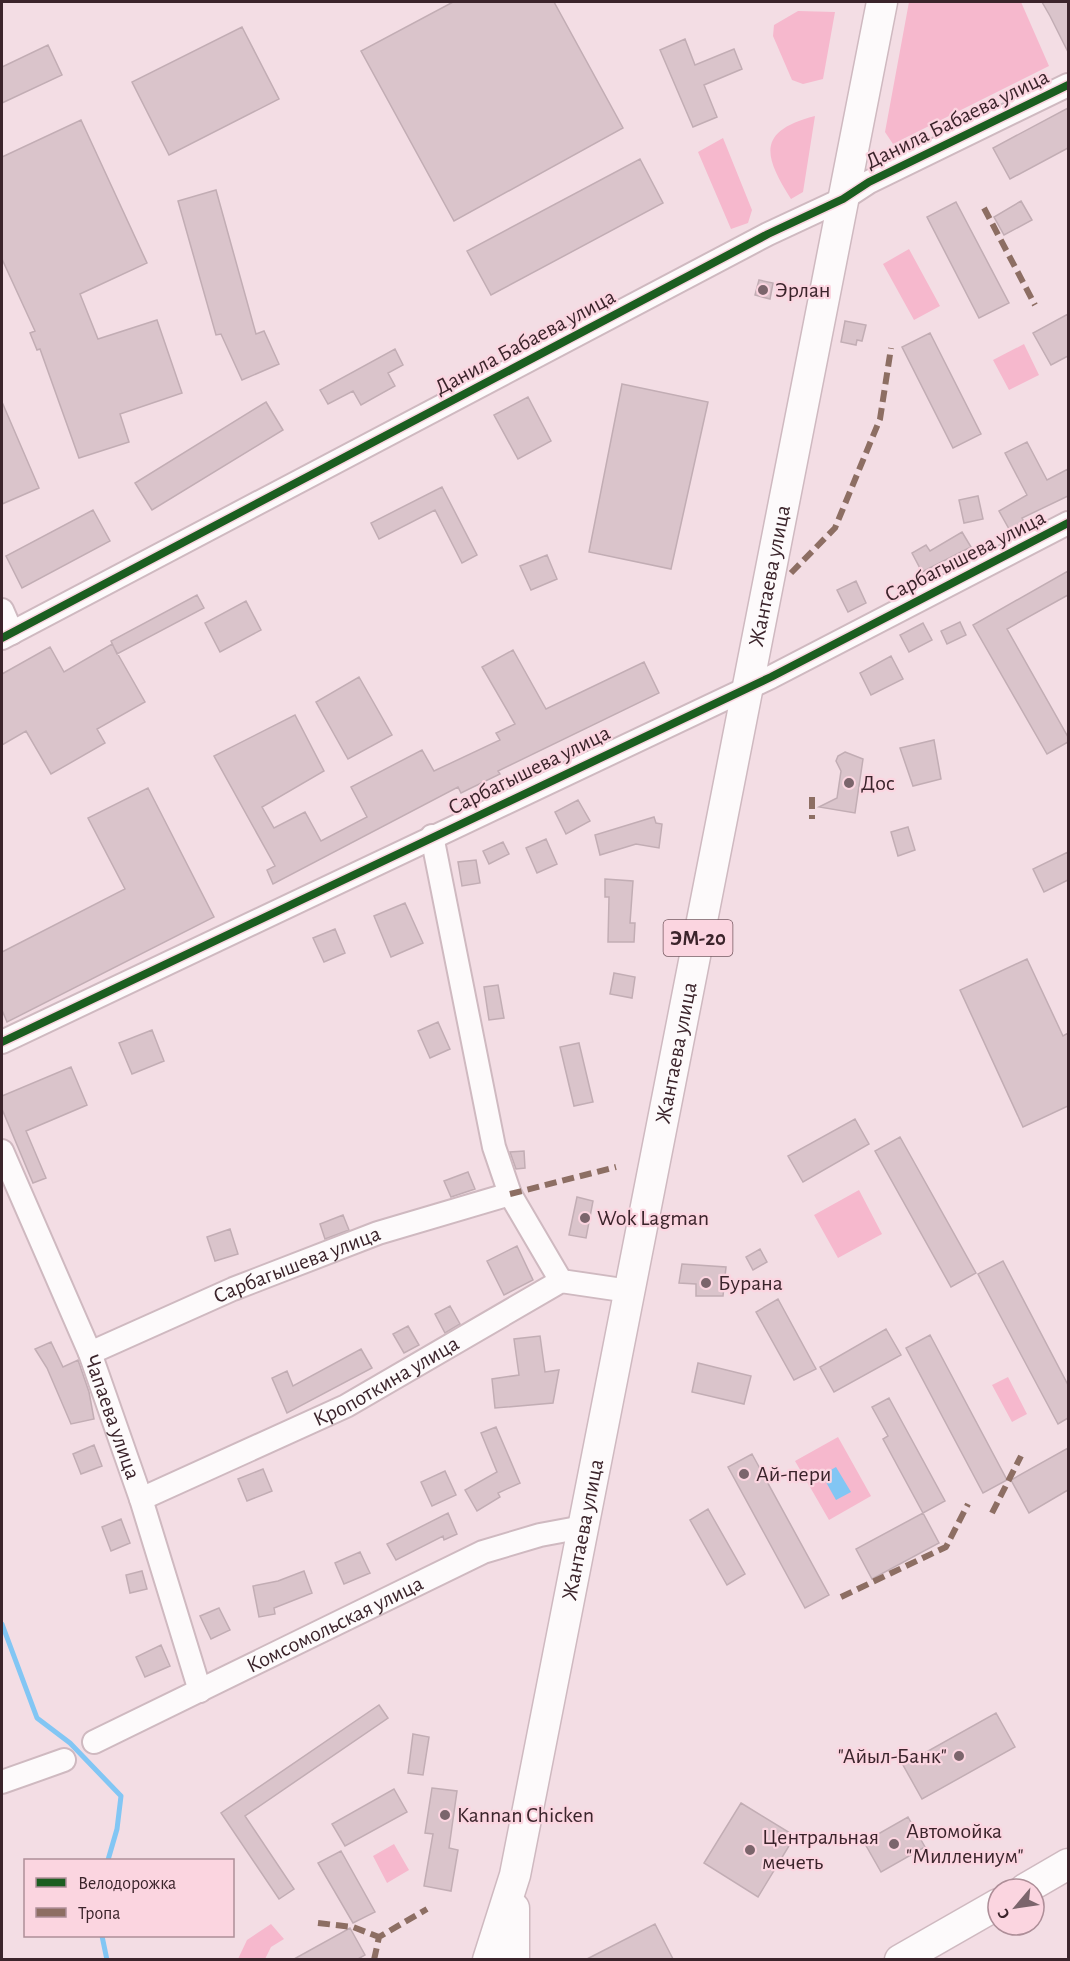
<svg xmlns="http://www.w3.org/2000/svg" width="1070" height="1961" viewBox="0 0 1070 1961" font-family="'Alegreya Sans',sans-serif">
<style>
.green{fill:#f6b8cd}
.water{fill:#82c6f4}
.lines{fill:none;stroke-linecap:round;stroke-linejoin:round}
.stream{stroke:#82c6f4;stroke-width:5}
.building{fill:#dac4cb;stroke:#c2adb4;stroke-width:1.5}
.minor-casing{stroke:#cfb9c0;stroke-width:26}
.major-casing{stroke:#cfb9c0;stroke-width:33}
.minor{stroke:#fdfafb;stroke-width:22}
.major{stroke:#fdfafb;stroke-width:30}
.quiet{stroke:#8d6e63;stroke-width:6;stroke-dasharray:12 6;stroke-linecap:butt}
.cycleway-casing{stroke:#fbd5e0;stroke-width:11}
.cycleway{stroke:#1b5e20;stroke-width:8}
.poi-dot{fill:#7b656c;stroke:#fbd5e0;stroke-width:2}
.labels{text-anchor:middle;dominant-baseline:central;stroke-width:4.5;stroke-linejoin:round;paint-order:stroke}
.shield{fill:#fbd5e0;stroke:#755961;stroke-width:1.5}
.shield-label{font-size:21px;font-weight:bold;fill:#3b242b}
.street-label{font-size:22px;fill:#3b242b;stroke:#fbd5e0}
.poi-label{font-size:22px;fill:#3b242b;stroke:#fbd5e0;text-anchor:start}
</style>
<rect width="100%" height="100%" fill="#f3dde4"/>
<!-- green -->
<path class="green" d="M909 2H1021L1049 66 893 144 885 132Z
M798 11 835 12 823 79 803 84 792 80 773 36 774 25Z
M815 116 803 192 791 199C763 155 757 131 815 116Z
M723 138 752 210 748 223 731 229 698 152Z
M909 249 940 306 914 320 883 264Z
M1024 344 1039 375 1009 390 993 360Z
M859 1190 882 1234 838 1258 814 1215Z
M1008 1377 1027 1414 1012 1422 992 1385Z
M838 1437 871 1496 829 1520 795 1461Z
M394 1844 409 1870 387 1883 373 1856Z
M271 1924 284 1939 271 1947 265 1959H238L247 1940Z"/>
<!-- water -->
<path class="water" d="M836 1467 851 1492 836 1500 822 1475Z"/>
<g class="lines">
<!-- stream -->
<path class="stream" d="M2 1624 37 1718 70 1743 121 1796 117 1829 108 1860
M102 1936 107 1960"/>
</g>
<!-- building -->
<path class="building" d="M453 2H554L623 128 454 221 361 51Z
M1042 2H1068V52L1050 16Z
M242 27 279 99 169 155 132 82Z
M685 39 695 65 734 49 742 69 704 85 717 117 693 127 660 50Z
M48 45 62 75 2 103V67Z
M1068 108V148L1010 179 993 148Z
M81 120 147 263 80 294 98 339 157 320 182 393 120 414 129 442 79 458 40 349 37 350 30 333 35 331 2 259V157Z
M640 159 663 203 491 295 467 251Z
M216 190 256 334 264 331 279 364 242 380 221 334 216 335 178 201Z
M1021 201 1032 220 1004 235 994 217Z
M956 202 1009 303 979 318 927 217Z
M759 280 773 283 770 299 755 295Z
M1068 314V356L1051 365 1033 333Z
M845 321 866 325 862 341 857 340 856 345 841 342Z
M930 333 981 434 953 448 902 347Z
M395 349 403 365 388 373 395 386 361 405 353 391 328 404 320 390Z
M622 384 708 402 671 569 589 552Z
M528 397 551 441 518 459 494 415Z
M2 402 39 488 2 504Z
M266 402 283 430 152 510 135 483Z
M1027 442 1047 480 1068 469V496L1022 518 1028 529 1013 536 999 511 1027 495 1005 453Z
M442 487 477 555 462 563 435 510 379 539 371 523Z
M978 496 983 519 964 523 959 500Z
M93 510 110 541 22 588 6 556Z
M962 532 971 547 922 572 912 553 926 545 930 551Z
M547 555 557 579 531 590 520 566Z
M1068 571V595L1007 629 1068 737V742L1047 754 973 625Z
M856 581 866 603 848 612 837 590Z
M197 595 204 608 117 654 111 641Z
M246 601 261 630 220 652 205 623Z
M960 622 966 635 947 644 941 631Z
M923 623 932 640 909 652 900 635Z
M112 644 145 702 97 729 105 743 51 774 26 731 2 745V674L50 647 64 672Z
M513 650 546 709 644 662 659 693 498 771 500 774 461 793 458 787 273 884 267 870 275 866 214 756 295 715 324 771 262 807 274 828 305 812 321 841 367 817 351 787 422 750 434 771 500 740 496 733 515 724 482 667Z
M891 656 903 679 871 695 860 673Z
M359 677 392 735 348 759 316 702Z
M934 740 941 779 913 786 900 748Z
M845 752 863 759 855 813 819 807 837 798 841 771 836 761 838 756Z
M148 788 214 917 7 1022 2 1010V952L125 889 88 818Z
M578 800 590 821 566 834 555 812Z
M654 817 656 823 662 824 659 848 636 844 600 855 595 835Z
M908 827 915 850 898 856 891 832Z
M546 839 557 864 537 873 526 848Z
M503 842 509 854 489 864 483 851Z
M1068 852V880L1044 892 1033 869Z
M476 860 480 883 462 886 458 862Z
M605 879 633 881 630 923H635L634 942H608L609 897H605Z
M405 903 423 943 391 957 374 916Z
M335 929 345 953 324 962 313 938Z
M1027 959 1063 1036 1068 1033V1106L1023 1127 960 990Z
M614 973 635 977 632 998 610 994Z
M498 985 504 1018 489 1020 484 987Z
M438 1022 450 1049 430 1058 418 1031Z
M152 1030 164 1061 132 1074 119 1043Z
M579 1043 593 1102 574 1106 560 1047Z
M71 1067 87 1105 26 1131 46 1178 33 1183 2 1109V1096Z
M855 1119 869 1144 803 1182 788 1156Z
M900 1137 976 1273 951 1287 875 1151Z
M524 1151 525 1168 516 1169 510 1152Z
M468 1172 475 1189 451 1197 444 1181Z
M577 1197 593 1201 586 1238 569 1235Z
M343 1215 349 1230 325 1239 320 1224Z
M230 1229 238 1254 215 1261 207 1237Z
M517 1246 533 1280 504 1295 487 1261Z
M760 1249 767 1262 753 1270 746 1257Z
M1003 1261 1068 1385V1418L1058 1424 978 1274Z
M682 1264 726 1267 723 1296H696V1284L679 1283Z
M778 1299 816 1369 794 1380 756 1312Z
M450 1306 460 1324 445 1333 435 1314Z
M408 1326 419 1345 404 1353 393 1334Z
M886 1329 901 1355 834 1392 820 1367Z
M930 1335 1007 1480 983 1493 906 1348Z
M540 1336 545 1372 559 1370 553 1403 495 1408 492 1379 519 1375 514 1339Z
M51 1342 63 1367 78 1360 89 1392 94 1419 71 1424 47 1368 35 1349Z
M361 1349 372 1368 287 1413 272 1378 287 1371 293 1386Z
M698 1363 751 1376 744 1404 692 1392Z
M889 1398 945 1501 923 1513 883 1439 888 1436 872 1407Z
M496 1427 520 1483 498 1493 500 1497 477 1511 465 1490 497 1472 481 1433Z
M94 1445 102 1466 81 1474 73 1454Z
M1068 1448V1490L1029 1513 1011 1480Z
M752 1454 829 1595 805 1608 728 1467Z
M263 1469 272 1491 247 1501 238 1479Z
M445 1471 456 1495 432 1506 421 1482Z
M708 1509 745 1574 727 1585 690 1520Z
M448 1513 457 1534 444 1540 443 1536 396 1560 387 1544Z
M923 1513 939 1543 872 1579 856 1549Z
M121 1519 130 1543 111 1551 102 1527Z
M360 1552 370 1573 344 1584 335 1563Z
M142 1571 147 1589 130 1593 126 1575Z
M304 1571 312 1593 274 1608 275 1614 259 1617 253 1586 278 1581Z
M219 1608 230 1630 211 1639 200 1616Z
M161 1645 170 1666 145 1677 136 1657Z
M379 1705 388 1718 245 1816 294 1889 279 1899 221 1813Z
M996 1713 1015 1747 922 1799 903 1765Z
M413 1734 429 1737 423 1775 408 1773Z
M432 1788 457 1791 449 1848 458 1850 451 1891 424 1886 433 1834 425 1833Z
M394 1789 407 1812 345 1846 332 1824Z
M741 1803 795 1836 758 1897 704 1863Z
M908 1817 925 1847 881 1872 864 1842Z
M341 1851 375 1912 353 1923 318 1863Z
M655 1924 673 1959H587Z
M350 1928 365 1955 358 1959H294Z"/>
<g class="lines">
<!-- minor casing -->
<g class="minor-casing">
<g id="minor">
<path d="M2 610 12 633"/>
<path d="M2 638 768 234 843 199 869 182 1068 85"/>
<path d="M432 836 494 1147 510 1194 561 1281"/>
<path d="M2 1042 771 677 1068 523"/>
<path id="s1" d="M2 1151 90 1353 141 1499 200 1691"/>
<path id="s2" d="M90 1353 233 1289 378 1233 510 1194"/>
<path id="s3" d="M141 1499 346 1406 561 1281 629 1291"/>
<path id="s4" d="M94 1742 483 1552 540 1535 583 1527"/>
<path d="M2 1782 64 1760"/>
</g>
</g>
<!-- major casing -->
<g class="major-casing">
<g id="major">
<path d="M1025 1889 1068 1864"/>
<path id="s5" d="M488 1960 515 1875 882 2"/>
<path d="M514 1960V1908"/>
<path d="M900 1960 998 1904"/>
</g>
</g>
<!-- minor -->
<use href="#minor" class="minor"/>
<!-- major -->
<use href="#major" class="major"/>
<!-- quiet -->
<path class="quiet" d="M984 208 1035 305
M791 573 835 528 880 419 891 348
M812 797V819
M510 1194 616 1167
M992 1513 1021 1456
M841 1597 946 1547 968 1504
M318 1923 353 1927 379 1937
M374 1960 379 1937 427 1909"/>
<!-- cycleway casing -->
<g class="cycleway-casing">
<path id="cycleway" d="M2 638 768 234 843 199 869 182 1068 85
M2 1042 771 677 1068 523"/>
</g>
<!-- cycleway -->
<use href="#cycleway" class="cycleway"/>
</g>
<!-- markers -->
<g class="poi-dot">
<circle cx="763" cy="290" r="6"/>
<circle cx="849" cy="783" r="6"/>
<circle cx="585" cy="1218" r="6"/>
<circle cx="706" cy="1283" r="6"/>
<circle cx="744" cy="1474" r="6"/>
<circle cx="959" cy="1756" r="6"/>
<circle cx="445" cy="1815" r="6"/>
<circle cx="894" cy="1844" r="6"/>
<circle cx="750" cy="1850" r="6"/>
</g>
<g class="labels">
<!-- shield labels -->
<rect class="shield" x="663.5" y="920" width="69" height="36" rx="4.5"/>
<g class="shield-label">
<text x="698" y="938">ЭМ-20</text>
</g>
<!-- street labels -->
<g class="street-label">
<text transform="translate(957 119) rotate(-26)">Данила Бабаева улица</text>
<text transform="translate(525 342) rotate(-28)">Данила Бабаева улица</text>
<text transform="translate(965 556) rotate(-27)">Сарбагышева улица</text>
<text stroke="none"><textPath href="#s5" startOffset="1413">Жантаева улица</textPath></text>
<text transform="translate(529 770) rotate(-26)">Сарбагышева улица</text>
<text stroke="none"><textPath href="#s5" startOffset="927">Жантаева улица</textPath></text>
<text stroke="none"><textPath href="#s2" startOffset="225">Сарбагышева улица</textPath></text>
<text stroke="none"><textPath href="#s3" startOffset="272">Кропоткина улица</textPath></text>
<text stroke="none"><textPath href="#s1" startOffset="288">Чапаева улица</textPath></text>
<text stroke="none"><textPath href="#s5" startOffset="441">Жантаева улица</textPath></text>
<text stroke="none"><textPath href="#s4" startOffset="268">Комсомольская улица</textPath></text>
</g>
<!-- poi labels -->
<g class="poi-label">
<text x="775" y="290">Эрлан</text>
<text x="861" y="783">Дос</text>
<text x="597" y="1218">Wok Lagman</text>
<text x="718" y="1283">Бурана</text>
<text x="756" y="1474">Ай-пери</text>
<text x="947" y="1756" text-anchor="end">"Айыл-Банк"</text>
<text x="457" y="1815">Kannan Chicken</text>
<text x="906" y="1831">Автомойка<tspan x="906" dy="25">"Миллениум"</tspan></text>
<text x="762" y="1837">Центральная<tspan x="762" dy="25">мечеть</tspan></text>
</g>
</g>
<!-- border -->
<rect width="1070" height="1961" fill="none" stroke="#3b242b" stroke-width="6"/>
<!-- legend -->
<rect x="24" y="1859" width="210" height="78" fill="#fbd5e0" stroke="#ae8e98" stroke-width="1.5"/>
<rect x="36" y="1878" width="30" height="9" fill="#1b5e20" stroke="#ae8e98" stroke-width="1.5"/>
<text x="78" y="1889" font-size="18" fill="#3b242b">Велодорожка</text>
<rect x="36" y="1908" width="30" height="9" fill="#8d6e63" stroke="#ae8e98" stroke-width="1.5"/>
<text x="78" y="1919" font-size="18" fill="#3b242b">Тропа</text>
<!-- north arrow -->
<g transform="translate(1016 1907) rotate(241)"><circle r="28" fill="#fbd5e0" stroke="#ae8e98" stroke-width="1.5"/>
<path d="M0-4.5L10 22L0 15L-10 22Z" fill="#7b656c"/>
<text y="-9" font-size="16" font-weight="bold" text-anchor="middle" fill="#3b242b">С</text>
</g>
</svg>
